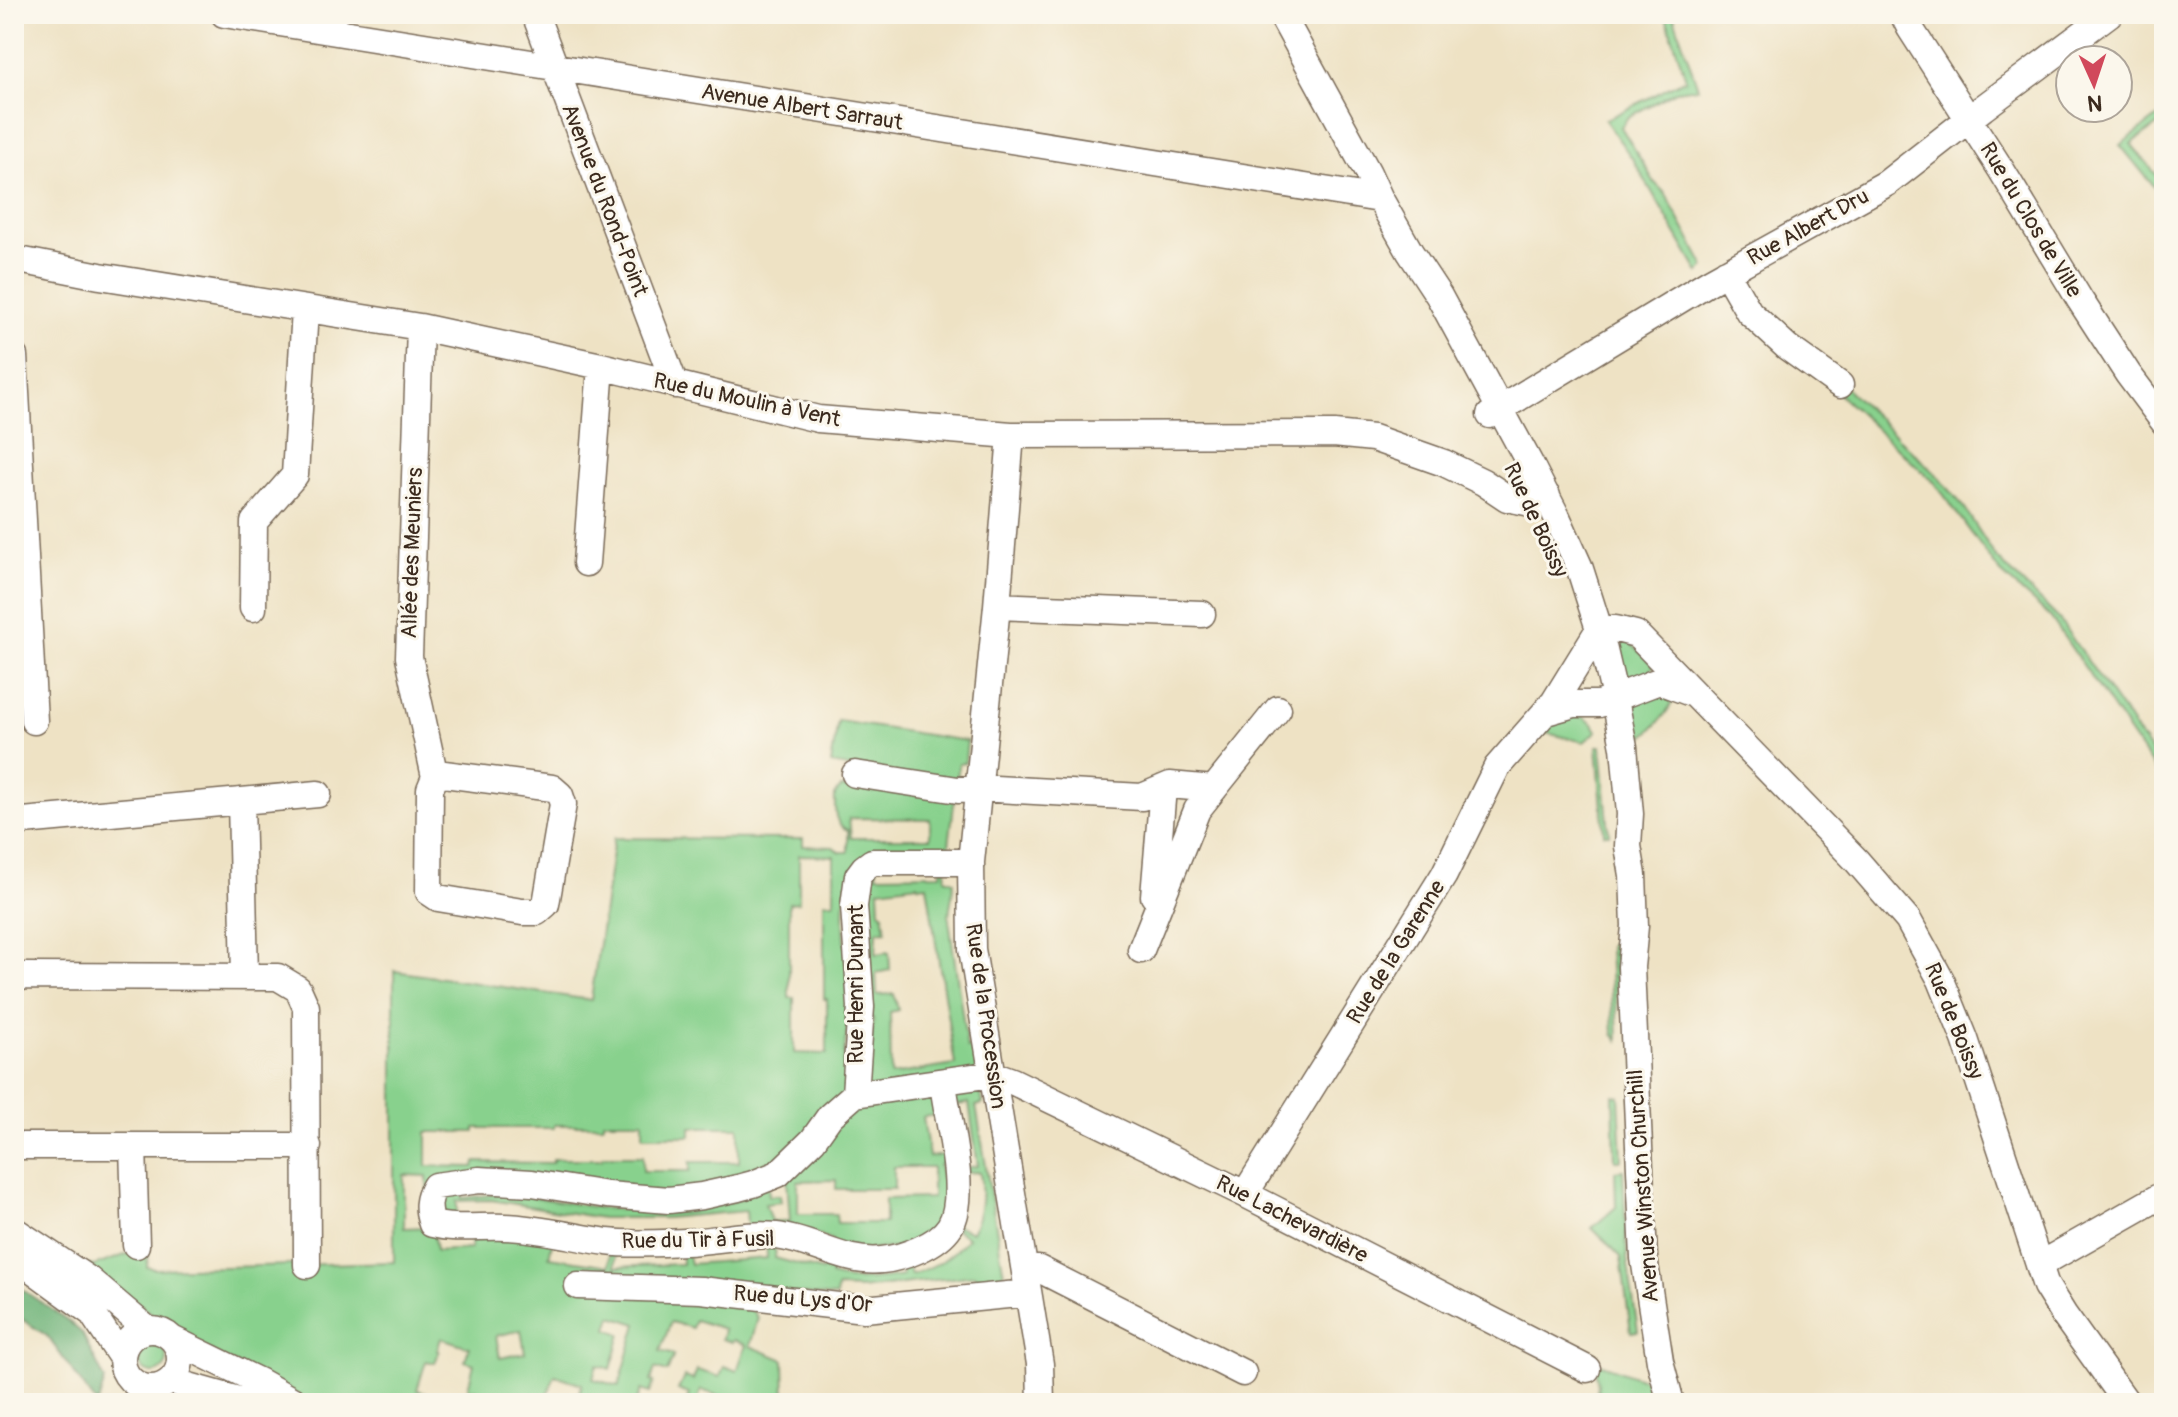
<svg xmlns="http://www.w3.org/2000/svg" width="2178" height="1417" viewBox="0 0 2178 1417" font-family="Pangolin,sans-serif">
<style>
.green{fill:#88d18d;stroke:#627e56;stroke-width:2;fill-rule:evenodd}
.forest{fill:#6eb378;stroke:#546e4b;stroke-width:2}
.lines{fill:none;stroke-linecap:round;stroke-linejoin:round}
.minor-casing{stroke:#7a6a58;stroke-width:29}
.minor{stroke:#fff;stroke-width:26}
.labels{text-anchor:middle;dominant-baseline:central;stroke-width:6;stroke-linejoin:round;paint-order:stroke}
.street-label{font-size:22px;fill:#3b2a1e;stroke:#fbf7ec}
</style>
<rect width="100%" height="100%" fill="#fbf7ec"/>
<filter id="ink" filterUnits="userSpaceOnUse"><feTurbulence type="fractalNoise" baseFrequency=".0125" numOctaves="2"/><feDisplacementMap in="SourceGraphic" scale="16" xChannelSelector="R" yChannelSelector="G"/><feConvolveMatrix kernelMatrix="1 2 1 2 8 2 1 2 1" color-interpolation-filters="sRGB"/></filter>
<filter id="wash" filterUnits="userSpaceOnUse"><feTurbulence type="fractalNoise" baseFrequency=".006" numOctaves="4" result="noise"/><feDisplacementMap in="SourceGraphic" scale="32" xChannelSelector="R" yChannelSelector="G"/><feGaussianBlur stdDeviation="1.8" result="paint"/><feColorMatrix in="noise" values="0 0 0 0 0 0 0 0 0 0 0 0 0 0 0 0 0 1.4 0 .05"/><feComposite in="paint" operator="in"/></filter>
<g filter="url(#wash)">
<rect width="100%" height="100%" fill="#eee2c4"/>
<!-- green -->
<path class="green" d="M1665 14H1673L1698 88 1676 91 1628 117 1621 127 1655 183 1665 193 1705 267 1699 273 1634 161 1605 120 1686 79Z
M2164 113V120L2131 144 2164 184V199L2120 145Z
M1843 385 1938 476 1963 506 1996 557 2058 618 2164 771V783L2051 618 1999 571 1935 483 1834 390Z
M1623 641 1629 642 1654 665 1649 673 1633 676 1622 674 1615 652Z
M1652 693 1675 694C1672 709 1649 737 1634 741 1628 710 1624 710 1652 693Z
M1580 715 1593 724 1597 731 1584 742 1542 732 1544 724Z
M838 721 967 741 965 763H959L945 878 954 881C953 895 949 906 949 920L967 1048 973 1047 983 1104 976 1106 1005 1281 997 1286 979 1289 976 1275 861 1289 837 1288 836 1297 757 1290 752 1309 758 1318 750 1346 784 1360 785 1403H732L733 1400 701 1390 697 1403H686L689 1394 678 1390 684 1377 693 1380 697 1370 720 1377 724 1366 737 1371 746 1345 734 1340 732 1342 722 1339 724 1329 695 1320 692 1328 671 1322 660 1351 674 1355 667 1372 655 1368 651 1381 654 1382 650 1393 641 1390 636 1403H577L582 1384 555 1375 547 1397 564 1403H474L478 1391 468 1388 474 1364 465 1361 469 1347 441 1338 437 1351 439 1352 435 1363 426 1361 417 1390 426 1393 423 1403H311L196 1344 77 1263 94 1266 133 1252 148 1254 147 1267 155 1269 394 1262V971L591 1000 614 838 803 839V846L833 847 840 852H848V830C833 825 835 808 835 794L841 788H851L853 768 831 764ZM849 818 930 819V838H851ZM799 855 834 856V902H824V999H827V1054L794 1053V998H789V903L799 902ZM941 861V874L877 875V862ZM847 883 858 885 854 906 867 905V925L870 951 858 954 859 967 848 966C844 938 842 911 847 883ZM918 884 919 886 927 885 955 1065 891 1075 890 1012 898 1010 894 994 877 995 876 973 890 970 889 952 876 954 877 931 886 930 883 913 880 911 879 889ZM860 982 859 1018 873 1019 869 1067 857 1069 856 1066H843L849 1010 848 983ZM912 1087 914 1100 880 1105 878 1091ZM969 1103 978 1166 956 1169 957 1173 980 1172C983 1194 982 1212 972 1232L951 1223 957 1204 958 1178 942 1180 939 1165 955 1162 946 1107ZM947 1113 953 1154 929 1157 923 1117ZM603 1121H643V1136H691V1127H739V1162H690V1171H643V1156H603L602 1159H553V1163L475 1162 474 1167 427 1166V1132H475V1128H554V1125H603ZM894 1167H932V1198L885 1199V1223H837L836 1214H798V1181L836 1180V1189H894ZM404 1175 427 1176 429 1227 404 1228ZM787 1179 790 1221H771L765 1204 781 1202 780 1195 769 1196 768 1184ZM479 1180 532 1183 607 1195 669 1200 702 1196 738 1188 742 1199 688 1212H664L601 1208 508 1193 463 1198 460 1184ZM491 1200 602 1218H665L746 1211 748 1237 766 1236 767 1258 690 1264 685 1242H681L682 1264 615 1267 616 1242 506 1227H472L471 1249 436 1251 432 1225 457 1226V1201ZM938 1221 950 1225 968 1238C946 1261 940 1264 911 1275L905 1255 901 1256 903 1245 923 1236ZM769 1225 801 1229 832 1240 834 1253H832L822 1271 775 1258 776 1236 769 1235ZM554 1234 610 1243 609 1266 549 1257ZM844 1244 862 1250 892 1248 899 1258 903 1276C878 1279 856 1283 831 1276L834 1254 837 1255ZM612 1316 637 1324 619 1386 593 1379 597 1365 611 1369 621 1334 608 1329ZM521 1330 525 1353 500 1358 496 1336Z
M1597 746H1601L1609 834H1604Z
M1614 940 1618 1040 1613 1034 1609 945Z
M1613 1095 1619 1096 1622 1160H1615Z
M1623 1170 1627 1259 1638 1331 1631 1332 1621 1257 1592 1228 1616 1207 1615 1171Z
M139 1359a14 14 0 1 1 28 0a14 14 0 1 1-28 0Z
M1594 1361 1649 1381 1653 1403H1615L1597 1390 1598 1385Z"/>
<!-- forest -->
<path class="forest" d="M14 1284 67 1320 82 1333 105 1380 98 1403H96L47 1336 14 1314Z"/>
</g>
<g filter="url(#ink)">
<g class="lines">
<!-- minor casing -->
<g class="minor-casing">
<path id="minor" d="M224 14 1380 199
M535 14 675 385
M1281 14 1368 173 1380 199 1410 252 1439 296 1530 464 1557 517 1579 566 1599 629 1613 689 1624 747 1630 814 1628 846 1633 875 1635 926 1631 967 1644 1258 1660 1361 1671 1403
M1903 14 1910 28 2002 171 2080 300 2128 374 2164 422
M14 259 100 276 420 327 601 366 818 419 1011 435 1334 434 1373 438 1444 463 1483 482 1507 498 1531 503 1547 496
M1726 272 1749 312 1787 347 1840 385
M420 327 409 657 435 777 430 789 429 892 438 898 522 912H537L546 904 563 804 560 795 552 788 444 774 435 777
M14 356 34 721
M1490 415 1709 282 1887 183 1983 108 2109 14
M1011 435 997 606 971 862 972 949 1040 1364 1041 1403
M586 563 601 366
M997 606 1202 614
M253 608 254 522 295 475 305 310
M1546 712 1574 704H1599L1659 681 1691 693
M855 774 958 790 978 788 1142 797 1170 785 1214 789
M241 801 245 977
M14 828 23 821 318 794
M1154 896 1163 788
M1141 950 1197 810 1278 709
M14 980 24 976 278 977 298 989 306 1007 307 1265
M943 1083C947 1119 969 1195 950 1226 938 1245 903 1258 882 1260 844 1264 813 1240 776 1236 748 1233 714 1241 685 1242 660 1243 632 1245 607 1242 573 1237 539 1228 505 1227 481 1226 456 1230 432 1224 427 1209 427 1199 435 1186L479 1180 532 1183 607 1195 669 1200 702 1196 738 1188 753 1184 778 1174 813 1140 830 1116 855 1094 861 1007 854 906 858 876 864 868 872 862H971
M855 1094 993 1074 1012 1081 1245 1194 1587 1369
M14 1146H308
M133 1146 136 1245
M1245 1194 1444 875 1497 767 1554 702 1599 629H1616L1636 634 1856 860 1908 920 1941 980 1965 1039 2046 1286 2064 1315 2127 1403
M14 1230 88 1279 148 1330
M14 1256 92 1313 122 1358
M2039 1265 2164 1194
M1025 1269H1039L1243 1373
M578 1286 701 1290 864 1309 1028 1293
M122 1359a29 29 0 1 1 58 0a29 29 0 1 1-58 0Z
M172 1339 260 1382 297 1403
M171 1381 249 1403"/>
</g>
<!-- minor -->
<use href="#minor" class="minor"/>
</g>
</g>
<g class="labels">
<!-- street labels -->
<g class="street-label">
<text transform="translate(802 107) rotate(9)">Avenue Albert Sarraut</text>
<text transform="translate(605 200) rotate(69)">Avenue du Rond-Point</text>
<text transform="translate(2031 220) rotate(59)">Rue du Clos de Ville</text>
<text transform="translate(1808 227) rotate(-29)">Rue Albert Dru</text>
<text transform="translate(747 400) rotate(12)">Rue du Moulin à Vent</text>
<text transform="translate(1536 520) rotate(65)">Rue de Boissy</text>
<text transform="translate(412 553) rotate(-88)">Allée des Meuniers</text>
<text transform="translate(1396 952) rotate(-58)">Rue de la Garenne</text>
<text transform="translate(856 984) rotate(-90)">Rue Henri Dunant</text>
<text transform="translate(986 1016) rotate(82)">Rue de la Procession</text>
<text transform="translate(1954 1021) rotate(68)">Rue de Boissy</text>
<text transform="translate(1643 1186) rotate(-94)">Avenue Winston Churchill</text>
<text transform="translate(1292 1219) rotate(27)">Rue Lachevardière</text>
<text transform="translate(698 1240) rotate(-1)">Rue du Tir à Fusil</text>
<text transform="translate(803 1299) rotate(5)">Rue du Lys d'Or</text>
</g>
</g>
<!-- margin -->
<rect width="2178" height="1417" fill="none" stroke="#fbf7ec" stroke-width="48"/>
<!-- north arrow -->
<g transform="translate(2094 84) rotate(177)"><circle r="38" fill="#fbf7ec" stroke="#aea59a" stroke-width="2"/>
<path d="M0-6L14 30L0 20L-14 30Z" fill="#d1495b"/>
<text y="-12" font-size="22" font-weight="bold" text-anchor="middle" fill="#3b2a1e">N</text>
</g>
</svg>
